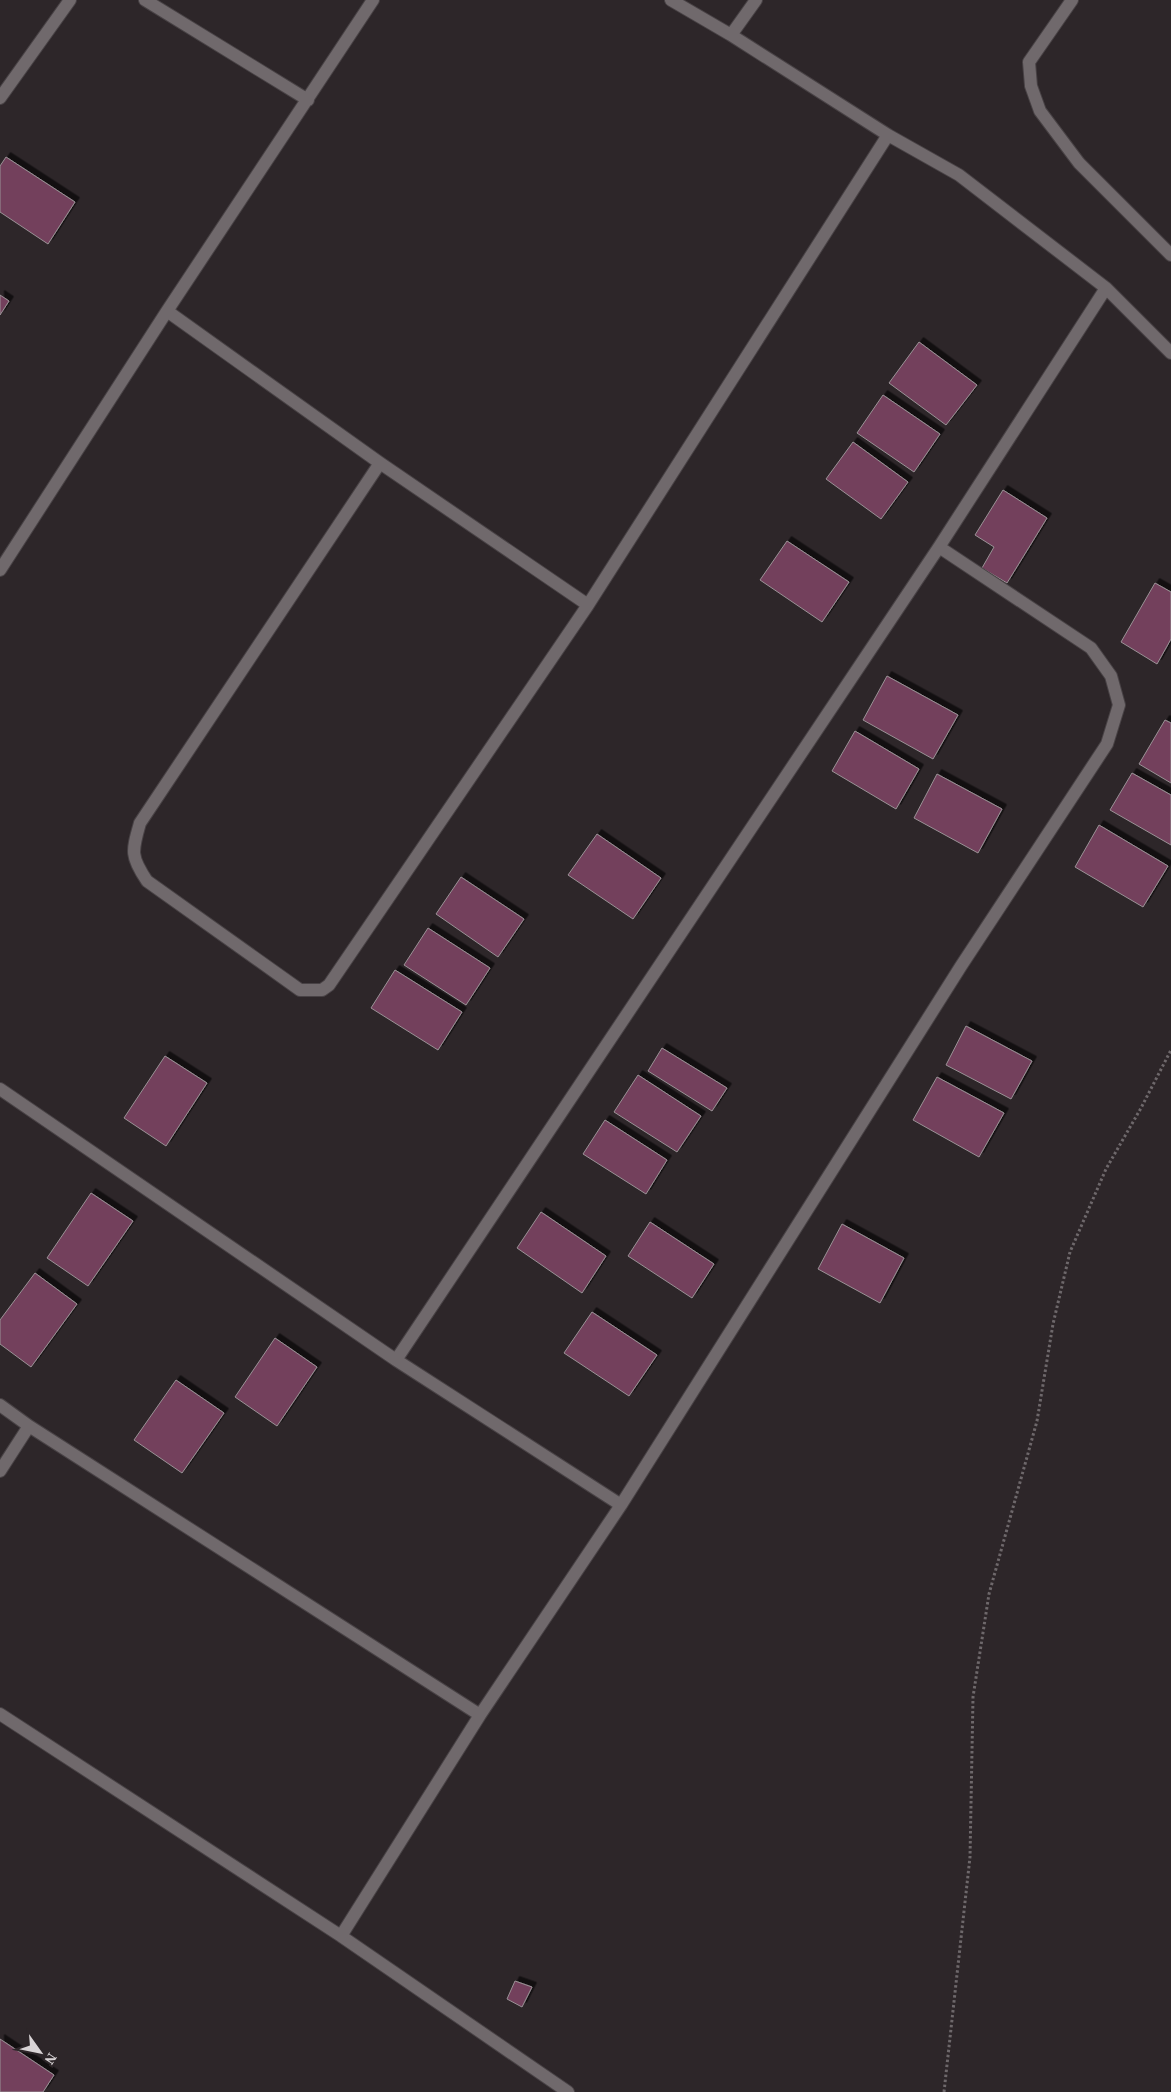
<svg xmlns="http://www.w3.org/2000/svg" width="1171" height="2092" viewBox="0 0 1171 2092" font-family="'Source Serif 4',serif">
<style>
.building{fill:#73405c;stroke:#9a9296;filter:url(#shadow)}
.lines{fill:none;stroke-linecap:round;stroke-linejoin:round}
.minor-casing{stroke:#484245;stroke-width:14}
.path{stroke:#6e686b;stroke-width:3;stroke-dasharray:2.5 2.5;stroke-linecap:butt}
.minor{stroke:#70696c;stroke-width:12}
</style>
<defs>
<filter id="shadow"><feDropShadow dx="4.5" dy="-4.5" stdDeviation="0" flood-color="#0009"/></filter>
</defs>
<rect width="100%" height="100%" fill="#2d2629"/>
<!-- building -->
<path class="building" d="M6 157 75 202 48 244 0 212V166Z
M0 295 9 301 0 315Z
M919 342 977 385 946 425 889 383Z
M883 395 940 434 914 472 857 433Z
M853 442 908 482 881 519 826 479Z
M1003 490 1047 518 1007 583 982 568 994 547 975 535Z
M787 541 849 582 822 622 760 580Z
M1155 583 1171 592V639L1157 664 1121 642Z
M887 676 958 715 933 759 863 720Z
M1165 720 1171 723V783L1139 764Z
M855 731 919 769 896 809 832 771Z
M1132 773 1171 795V845L1110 810Z
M937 774 1002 809 978 853 914 818Z
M1099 825 1168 866 1143 907 1075 867Z
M597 834 661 878 633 919 568 875Z
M461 877 524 919 498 957 436 914Z
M428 928 490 968 466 1005 404 965Z
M395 970 462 1012 438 1050 371 1008Z
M966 1026 1032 1061 1011 1099 946 1065Z
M662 1048 727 1088 712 1111 648 1071Z
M165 1056 207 1083 166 1146 124 1118Z
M638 1075 701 1116 677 1152 614 1112Z
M937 1077 1004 1113 979 1157 913 1120Z
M605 1120 667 1160 646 1194 583 1154Z
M91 1193 133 1221 88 1286 47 1258Z
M541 1212 606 1256 582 1293 517 1248Z
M650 1222 714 1264 692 1298 628 1256Z
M842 1224 904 1258 880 1303 818 1269Z
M35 1273 77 1304 31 1367 0 1344V1320Z
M592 1312 657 1355 629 1396 564 1353Z
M275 1338 317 1367 277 1426 235 1397Z
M176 1380 224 1413 182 1473 134 1440Z
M515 1981 532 1987 522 2007 507 1999Z
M0 2039 54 2075 43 2092H0Z"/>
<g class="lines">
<!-- minor casing -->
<g class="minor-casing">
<path id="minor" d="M145 0 308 100
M671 0 731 35 888 135 959 175 1106 288 1171 353
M1072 0 1029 62 1031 86 1040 111 1079 163 1171 255
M731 35 756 0
M0 98 70 0
M167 311 380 463 588 605
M380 463 140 823C132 851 130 856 147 881L300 990H322L329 985 588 605 888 135
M0 570 167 311 373 0
M0 1089 396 1360 621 1505
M396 1360 939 547 1106 288
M0 1405 29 1426 480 1715
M0 1471 29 1426
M0 1714 341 1936 568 2092
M341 1936 480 1715 621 1505 961 966 1107 744 1119 705 1111 676 1091 648 939 547"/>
</g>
<!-- path -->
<path class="path" d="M944 2092 970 1857 973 1697 989 1594 1037 1421 1053 1324 1070 1252 1106 1169 1141 1108 1171 1050"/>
<!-- minor -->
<use href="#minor" class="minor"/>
</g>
<!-- north arrow -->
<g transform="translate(40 2052) rotate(123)" stroke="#2d2629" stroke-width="4" paint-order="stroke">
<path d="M0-4L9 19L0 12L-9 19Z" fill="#d9d4d6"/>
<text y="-8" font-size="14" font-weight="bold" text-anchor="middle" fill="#d9d4d6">N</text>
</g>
</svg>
